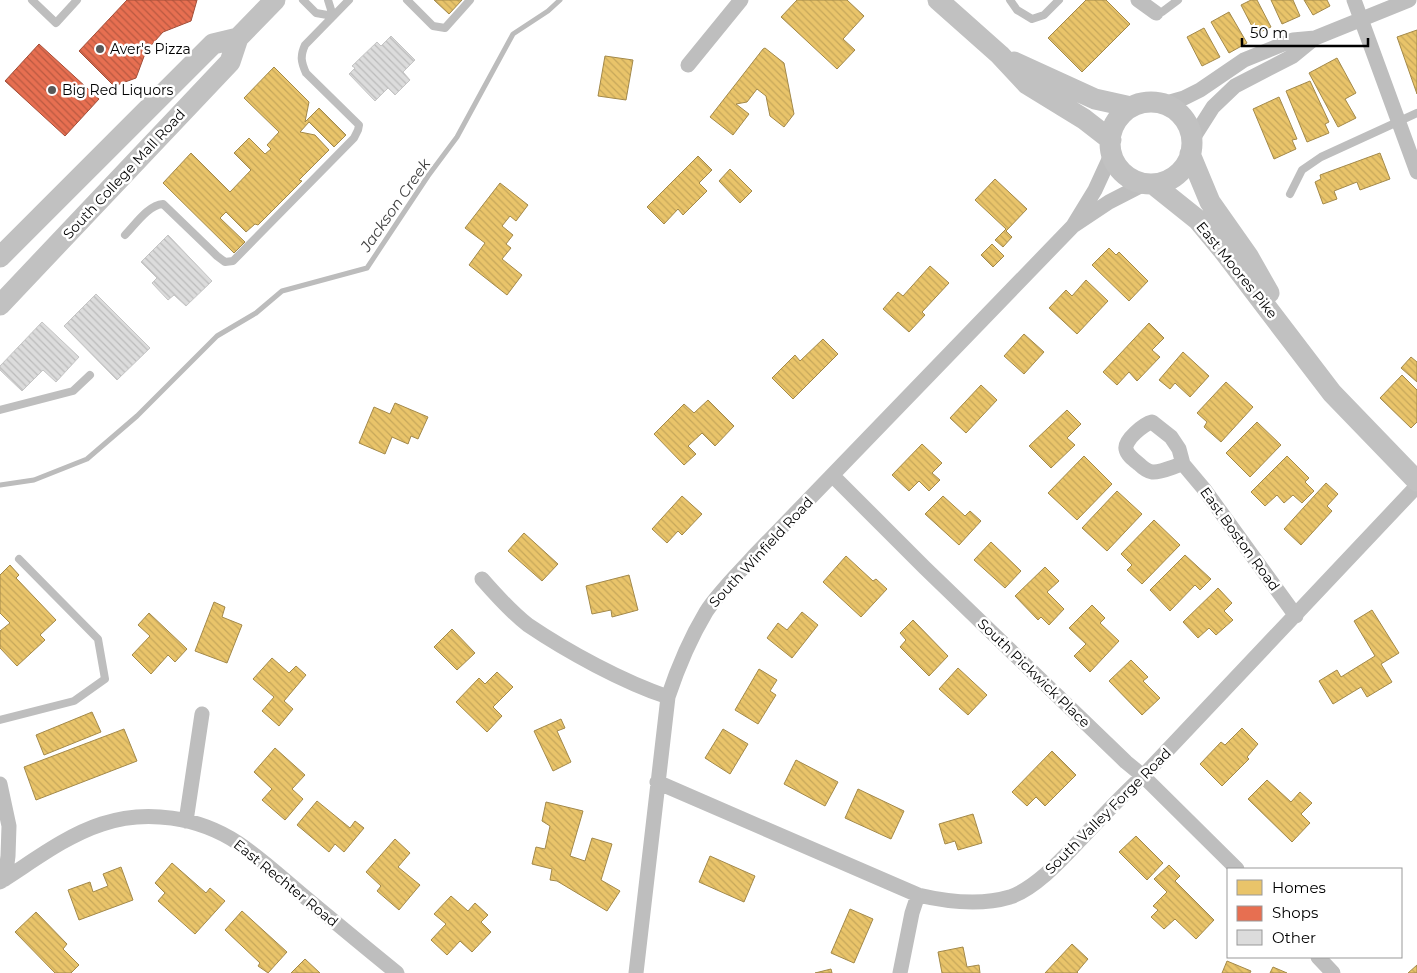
<svg xmlns="http://www.w3.org/2000/svg" width="1417" height="973" viewBox="0 0 1417 973" font-family="Montserrat,sans-serif">
<style>
.homes{fill:url(#homes-back-hatch);stroke:#a3894a}
.shops{fill:url(#shops-back-hatch);stroke:#a24e39}
.lines{fill:none;stroke-linecap:round;stroke-linejoin:round}
.stream{stroke:#bcbcbc;stroke-width:5}
.building{fill:url(#building-back-hatch);stroke:#c5c5c5}
.lane{stroke:#bebebe;stroke-width:8}
.street{stroke:#bebebe;stroke-width:15}
.secondary{stroke:#c1c1c1;stroke-width:21}
.poi-dot{fill:#595959;stroke:#fff;stroke-width:2}
.labels{text-anchor:middle;dominant-baseline:central;stroke-width:5;stroke-linejoin:round;paint-order:stroke}
.poi-label{font-size:14px;fill:#000;stroke:#fff;text-anchor:start}
.street-label{font-size:14px;fill:#000;stroke:#fff}
.water-label{font-size:15px;font-style:italic;fill:#404040;stroke:#fff}
</style>
<defs>
<pattern id="homes-back-hatch" width="6" height="6" patternUnits="userSpaceOnUse" patternTransform="scale(1.25)"><rect width="6" height="6" fill="#e9c46a"/><path d="M-1 5l2 2M0 0l6 6M5-1l2 2" fill="none" stroke="#c6a75a"/></pattern>
<pattern id="shops-back-hatch" width="6" height="6" patternUnits="userSpaceOnUse" patternTransform="scale(1.25)"><rect width="6" height="6" fill="#e76f51"/><path d="M-1 5l2 2M0 0l6 6M5-1l2 2" fill="none" stroke="#b95941"/></pattern>
<pattern id="building-back-hatch" width="6" height="6" patternUnits="userSpaceOnUse" patternTransform="scale(1.25)"><rect width="6" height="6" fill="#dcdcdc"/><path d="M-1 5l2 2M0 0l6 6M5-1l2 2" fill="none" stroke="#bbb"/></pattern>
</defs>
<rect width="100%" height="100%" fill="#fff"/>
<!-- homes -->
<path class="homes" d="M434 0H462L449 14Z
M797 0H847L864 16 843 39 855 50 837 69 781 17Z
M1086 0H1106L1130 24 1082 72 1048 38Z
M1251 0H1257L1271 27 1256 34 1241 5Z
M1271 0H1293L1300 16 1282 24Z
M1304 0H1327L1330 6 1313 15Z
M1229 12 1247 43 1229 53 1211 22Z
M1204 28 1220 57 1202 66 1187 37Z
M1417 30V94L1397 37Z
M765 48 784 63 794 114 784 127 770 116 766 96 757 89 747 102 736 104 749 114 733 135 710 117 763 49Z
M605 56 633 60 626 100 598 96Z
M1337 58 1356 93 1345 99 1356 118 1338 127 1309 73Z
M274 67 309 102 305 122 319 108 346 135 334 147 309 122 300 132 315 135 329 150 299 180 302 181 258 225 255 224 246 232 226 212 220 218 245 242 234 253 163 183 191 153 230 192 251 170 234 153 249 138 265 154 271 149 267 145 279 132 244 98Z
M1310 81 1329 122 1325 124 1329 133 1307 142 1286 91Z
M1279 97 1297 139 1292 140 1296 149 1274 159 1253 109Z
M1380 153 1390 179 1360 190 1357 182 1334 191 1337 199 1323 204 1315 182 1321 179 1320 175Z
M698 156 712 170 699 183 707 191 683 215 678 209 664 224 647 207Z
M730 169 752 191 740 203 719 181Z
M995 179 1027 209 1006 231 1012 237 1003 247 995 240 1006 229 975 200Z
M500 183 528 205 516 221 510 216 502 226 513 235 506 244 511 248 502 259 522 275 507 295 469 265 485 243 465 228Z
M992 244 1004 256 993 267 981 255Z
M1109 248 1116 255 1119 252 1148 281 1129 301 1092 265Z
M930 266 949 283 922 312 925 315 909 332 883 309 898 292 903 296Z
M1086 280 1108 301 1077 334 1049 308 1066 290 1072 296Z
M1149 323 1164 338 1152 350 1160 357 1137 381 1129 372 1117 385 1103 372Z
M1024 334 1044 352 1024 374 1004 356Z
M823 339 838 354 793 399 772 378 795 355 800 361Z
M1183 352 1209 376 1190 397 1175 383 1170 389 1159 380Z
M1411 357 1417 362V382L1401 368Z
M1402 375 1417 390V422L1411 428 1380 398Z
M1226 382 1253 407 1221 442 1204 427 1207 422 1197 413Z
M981 385 997 400 966 433 950 418Z
M708 400 734 426 715 446 702 433 688 446 696 454 684 465 654 434 684 404 694 413Z
M395 403 428 417 418 439 411 436 408 444 392 437 385 454 359 443 374 407 390 414Z
M1067 410 1081 424 1067 438 1075 445 1051 468 1029 446Z
M1257 422 1281 445 1250 477 1226 453Z
M922 444 942 463 932 473 940 480 929 491 919 481 909 491 892 475Z
M1084 456 1112 484 1077 520 1048 493Z
M1287 456 1309 478 1305 482 1314 491 1302 503 1293 495 1284 503 1277 495 1265 506 1251 492Z
M1326 483 1338 494 1327 506 1332 511 1301 545 1284 529Z
M1117 491 1142 514 1107 551 1082 528Z
M682 496 702 514 682 535 678 531 667 543 652 529Z
M943 496 965 516 970 511 981 521 959 545 925 514Z
M1154 520 1180 545 1142 584 1127 570 1132 565 1121 554Z
M524 533 558 564 542 581 508 551Z
M991 542 1021 571 1005 588 974 560Z
M1185 555 1211 579 1200 590 1195 585 1170 611 1150 590Z
M846 556 873 581 876 579 887 589 861 617 823 582Z
M10 565 19 575 16 578 56 620 40 635 45 640 17 666 0 648V631L10 623 0 613V575Z
M1045 567 1059 581 1047 592 1064 609 1049 625 1041 617 1038 620 1015 596Z
M629 575 638 610 612 617 611 610 592 614 586 586Z
M1218 588 1232 603 1224 611 1233 620 1216 635 1209 628 1198 638 1183 622Z
M214 602 225 607 222 617 242 625 227 663 195 651Z
M1092 605 1105 618 1100 623 1119 641 1090 672 1074 656 1086 644 1069 628Z
M1372 610 1399 653 1381 664 1392 682 1367 697 1361 687 1333 704 1319 681 1337 670 1341 677 1375 656 1354 621Z
M802 612 818 625 792 658 767 638 778 623 787 630Z
M149 613 187 649 175 662 168 655 151 674 132 655 150 636 138 625Z
M913 620 948 656 929 676 900 647 906 640 900 633Z
M452 629 475 653 457 670 434 647Z
M272 658 289 673 296 666 306 675 284 701 293 709 279 726 262 711 274 697 253 679Z
M1131 660 1148 677 1143 681 1160 698 1142 715 1109 681Z
M958 668 987 695 968 715 939 689Z
M759 669 777 680 770 691 776 695 758 724 735 710Z
M497 672 513 687 493 707 502 716 487 732 456 702 479 678 485 684Z
M92 712 101 732 44 755 36 735Z
M561 719 565 728 557 731 571 762 553 771 534 731Z
M1242 728 1258 744 1247 757 1249 759 1222 786 1200 764 1221 742 1225 745Z
M124 729 137 761 36 800 24 767Z
M723 729 748 744 730 774 705 758Z
M275 748 305 775 292 789 303 799 285 820 262 800 272 789 254 772Z
M1052 751 1076 775 1045 806 1036 797 1027 806 1012 792Z
M796 760 838 782 825 806 784 784Z
M1267 780 1291 802 1300 792 1312 803 1301 814 1310 823 1292 842 1248 799Z
M858 789 904 811 891 839 845 818Z
M317 801 350 828 355 821 364 828 344 852 335 844 329 852 297 825Z
M546 802 583 811 570 856 585 861 592 838 612 844 601 880 620 891 607 911 557 881 550 880 552 869 532 864 536 847 545 849 550 826 542 821Z
M973 814 982 843 958 850 955 841 945 844 939 824Z
M1136 836 1163 863 1147 880 1119 852Z
M395 839 410 853 398 867 420 885 399 910 377 891 381 886 366 872Z
M710 856 755 876 744 902 699 882Z
M172 863 206 893 210 888 225 901 195 934 158 901 165 893 155 883Z
M1169 865 1180 876 1175 881 1214 920 1196 939 1175 919 1164 929 1151 917 1158 910 1153 906 1167 892 1154 879Z
M121 867 133 900 79 920 68 890 90 882 93 892 108 886 103 874Z
M451 896 468 911 475 903 488 915 481 922 491 932 472 952 460 941 447 955 431 940 446 924 434 914Z
M850 909 873 919 854 963 831 953Z
M242 911 287 952 268 973 258 966 260 963 225 930Z
M36 912 67 944 63 949 79 965 71 973H55L15 932Z
M1072 944 1088 959 1077 972 1078 973H1045Z
M963 947 967 967 979 965 980 973H942L938 952Z
M305 959 320 973H291Z
M1227 961 1251 971 1250 973H1222Z
M1417 965V973H1408Z
M1273 967 1287 973H1270Z
M831 969 832 973H815Z"/>
<!-- shops -->
<path class="shops" d="M127 0H197L191 21 163 32 146 51 136 78 114 86 79 51Z
M39 44 99 99 65 136 5 81Z"/>
<g class="lines">
<!-- stream -->
<path class="stream" d="M0 485 34 480 87 459 137 416 217 336 256 313 282 291 367 268 428 176 457 137 513 34 548 11 560 0"/>
</g>
<!-- building -->
<path class="building" d="M391 36 415 60 403 72 410 80 395 95 388 88 375 101 349 74 355 68 352 66 377 42 381 46Z
M168 235 212 281 186 306 174 295 168 300 152 283 157 278 141 262Z
M96 294 150 348 117 380 64 326Z
M42 322 79 357 56 382 43 370 22 391 0 370V366Z"/>
<g class="lines">
<!-- lane -->
<path class="lane" d="M32 0 56 23 77 0
M303 0 316 13 333 16
M328 0 333 16
M407 0 433 26 445 28 470 0
M1010 0 1017 10 1032 19 1044 15 1059 0
M1156 13 1162 12 1178 0
M1290 194 1302 170 1321 157 1417 113
M125 235C135 225 148 205 163 204L217 256 225 262 233 261 354 138 358 130 359 125 306 73C301 62 300 56 305 45L349 0
M0 410 73 391 90 375
M0 720 74 701 105 679 98 639 19 559"/>
<!-- street -->
<path class="street" d="M1138 0 1156 13
M1354 0 1417 172
M1315 38 1409 0
M688 65 741 0
M1163 104 1184 98 1200 90 1244 60 1293 40 1315 38 1293 56 1235 86 1213 107 1192 140
M1112 153 1095 190 1073 226 1109 202 1146 183
M1183 464C1174 466 1161 473 1152 472 1147 471 1143 468 1139 464 1134 460 1127 455 1126 449 1124 440 1144 424 1152 422L1171 437 1179 449 1183 464 1204 489 1296 616
M833 476 925 568 1126 762 1143 776 1237 869
M482 579C496 595 511 612 528 625 568 652 623 682 668 697
M657 782 918 895C948 902 980 906 1010 897 1036 888 1062 859 1081 839 1101 818 1121 796 1143 776L1417 486
M0 784 9 826 8 856 5 879
M186 821 202 714
M0 882C32 862 65 836 102 824 146 809 199 817 238 843 262 859 283 879 306 898 336 923 366 948 397 973
M1318 957 1333 973
M636 973 668 697C677 670 691 637 706 612 719 592 738 574 754 556L1073 226
M900 973 912 913 918 895"/>
<!-- secondary -->
<path class="secondary" d="M938 0 1000 55 1027 84 1084 119 1111 140
M1014 62 1095 99 1131 107
M1110 143a41 41 0 1 1 82 0a41 41 0 1 1-82 0Z
M1190 154 1210 202 1248 256 1269 293
M1153 184 1198 220 1222 249 1332 393 1417 481
M0 257 213 44 238 38
M0 305 230 62 238 38 275 0"/>
</g>
<!-- markers -->
<g class="poi-dot">
<circle cx="100" cy="49" r="5"/>
<circle cx="52" cy="90" r="5"/>
</g>
<g class="labels">
<!-- poi labels -->
<g class="poi-label">
<text x="110" y="49">Aver's Pizza</text>
<text x="62" y="90">Big Red Liquors</text>
</g>
<!-- street labels -->
<g class="street-label">
<text transform="translate(124 174) rotate(-47)">South College Mall Road</text>
<text transform="translate(1237 270) rotate(51)">East Moores Pike</text>
<text transform="translate(1240 539) rotate(54)">East Boston Road</text>
<text transform="translate(761 552) rotate(-47)">South Winfield Road</text>
<text transform="translate(1034 673) rotate(44)">South Pickwick Place</text>
<text transform="translate(1108 811) rotate(-45)">South Valley Forge Road</text>
<text transform="translate(286 883) rotate(39)">East Rechter Road</text>
</g>
<!-- water labels -->
<g class="water-label">
<text transform="translate(395 205) rotate(-55)">Jackson Creek</text>
</g>
</g>
<!-- legend -->
<rect x="1227" y="868" width="175" height="90" fill="#ffffff" stroke="#999999"/>
<rect x="1237" y="880" width="25" height="15" fill="#e9c46a" stroke="#999999"/>
<text x="1272" y="893" font-size="15" fill="#000000">Homes</text>
<rect x="1237" y="906" width="25" height="15" fill="#e76f51" stroke="#999999"/>
<text x="1272" y="918" font-size="15" fill="#000000">Shops</text>
<rect x="1237" y="930" width="25" height="15" fill="#dcdcdc" stroke="#999999"/>
<text x="1272" y="943" font-size="15" fill="#000000">Other</text>
<!-- scale -->
<path d="M1242 38v8h126v-8" fill="none" stroke="#000000" stroke-width="2.5"/>
<text x="1250" y="38" font-size="15" fill="#000000" stroke="#ffffff" stroke-width="4" paint-order="stroke">50 m</text>
</svg>
